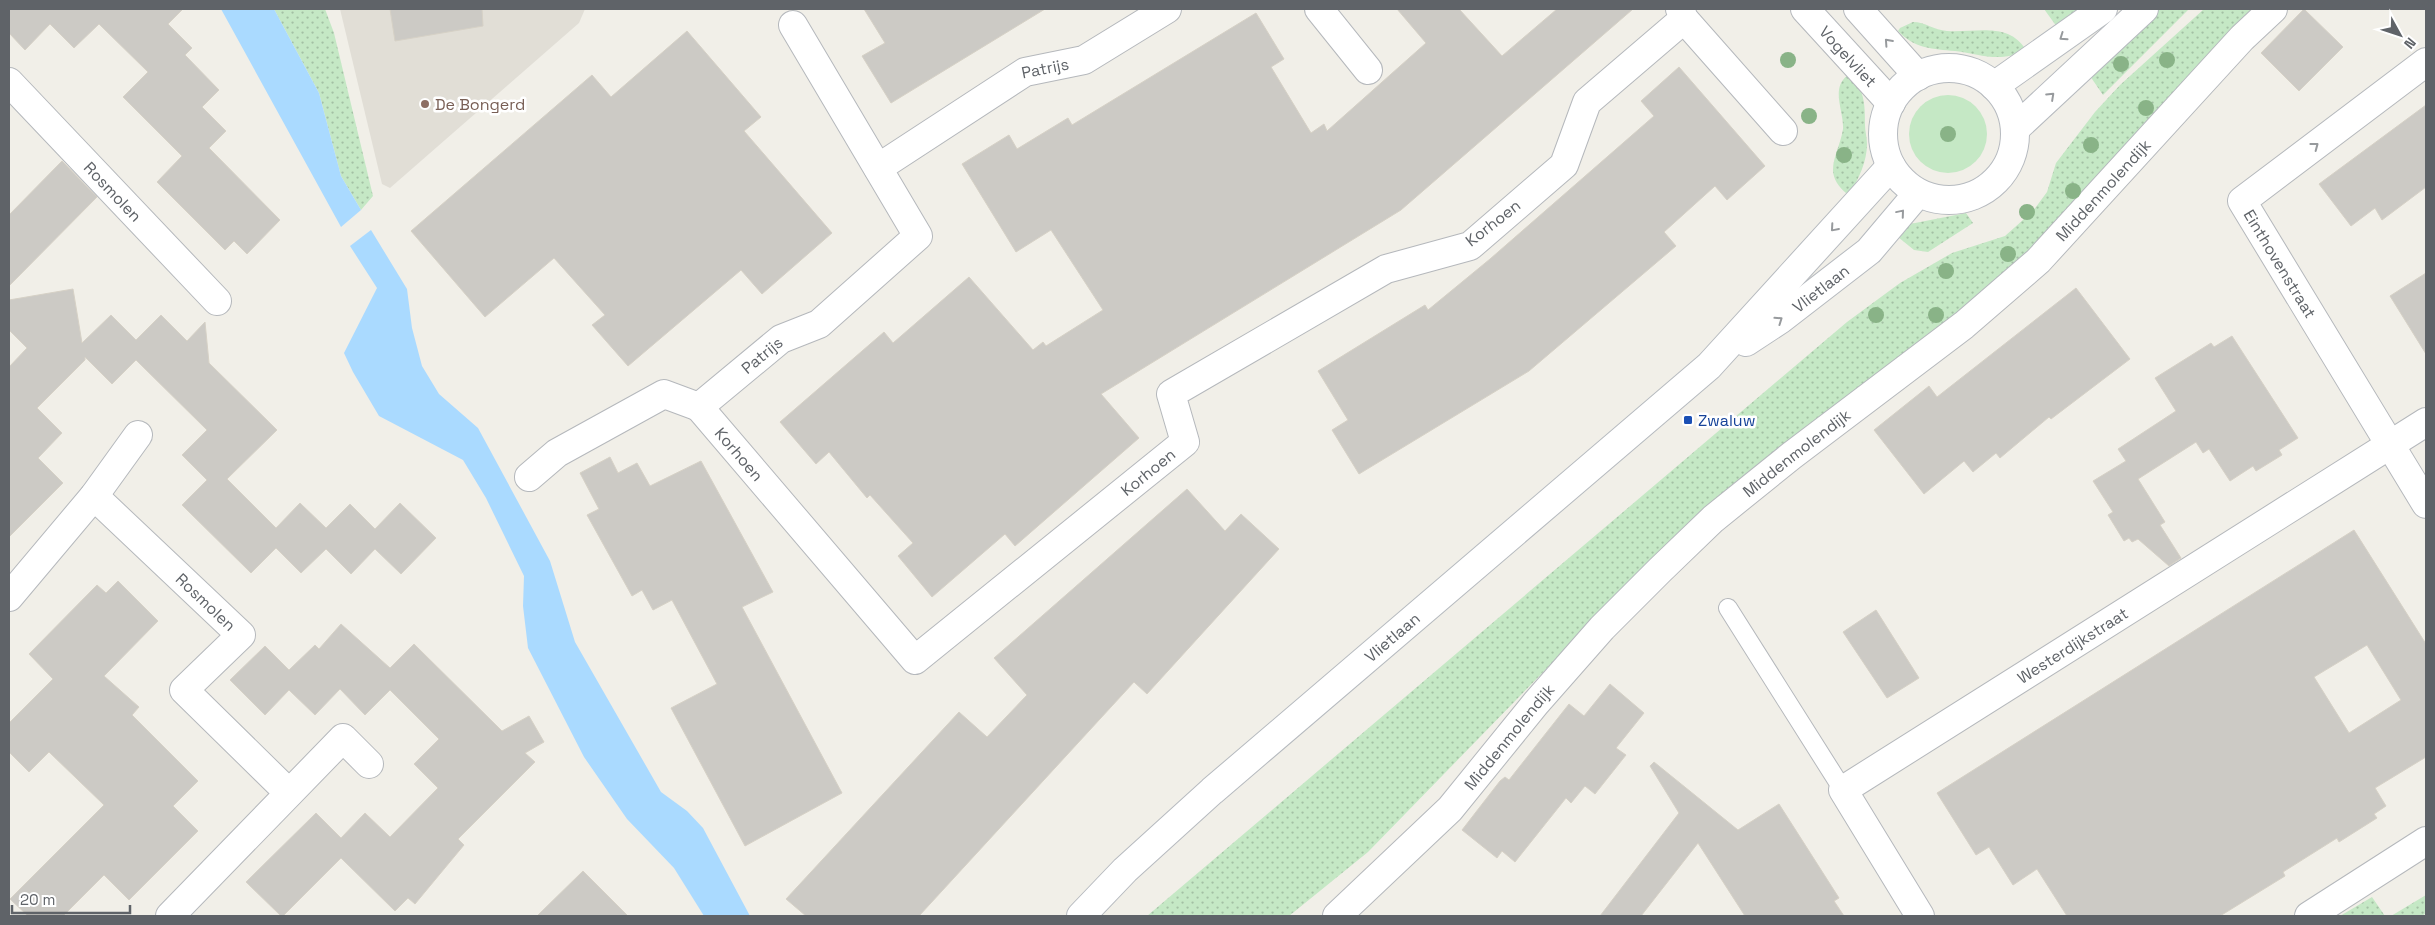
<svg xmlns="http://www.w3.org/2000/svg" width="2435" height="925" viewBox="0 0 2435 925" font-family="'Space Grotesk',sans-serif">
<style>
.education{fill:#e1ded6}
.grass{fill:url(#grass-dots)}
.garden{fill:#c5e8c5}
.water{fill:#aadaff}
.building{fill:#cccac5;stroke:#d6d1c6;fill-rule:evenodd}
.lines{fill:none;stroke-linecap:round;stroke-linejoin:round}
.lane-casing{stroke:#b5b8bc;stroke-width:20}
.street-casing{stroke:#b5b8bc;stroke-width:30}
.secondary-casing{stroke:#b6babf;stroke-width:30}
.lane{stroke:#fff;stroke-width:18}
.street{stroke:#fff;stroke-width:28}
.secondary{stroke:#fff;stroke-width:28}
.tree{fill:#89b387}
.oneway{stroke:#979a9d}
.education-dot{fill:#8d6e63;stroke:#fff;stroke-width:2}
.transit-dot{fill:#1a4fb4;stroke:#fff;stroke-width:2}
.labels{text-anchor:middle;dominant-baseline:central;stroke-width:5;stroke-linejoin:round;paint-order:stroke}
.street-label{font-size:16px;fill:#5f6368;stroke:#fff}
.education-label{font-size:16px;fill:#785e54;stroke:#fff;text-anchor:start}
.transit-label{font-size:16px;fill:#164399;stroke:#fff;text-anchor:start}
</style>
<defs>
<pattern id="grass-dots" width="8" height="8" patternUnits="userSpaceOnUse" patternTransform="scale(1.25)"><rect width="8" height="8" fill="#c5e8c5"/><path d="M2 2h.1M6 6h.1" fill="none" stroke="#a3c0a4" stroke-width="1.8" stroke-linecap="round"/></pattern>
</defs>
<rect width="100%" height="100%" fill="#f1efe8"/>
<!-- education -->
<path class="education" d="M340 9H585L579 23 390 188 382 184Z"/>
<!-- grass -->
<path class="grass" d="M274 9H325L334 33 373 196 361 210 341 176 319 93Z
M2044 9H2083L2057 27Z
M2158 9H2189L2103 95 2090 76Z
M2204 9H2267L2025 259 1665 547 1368 852 1289 916H1147L1847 322 1900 283 1952 253 2005 236 2033 211 2047 192 2056 163 2095 112 2120 85Z
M1913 22C1925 22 1934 30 1947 31 1974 33 2006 22 2024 47V51C1999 63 1980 54 1955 51 1933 49 1915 49 1898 31L1900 28Z
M1848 75C1865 88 1865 104 1865 125 1865 131 1867 138 1867 144 1867 161 1859 179 1850 192L1846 193C1839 187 1833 179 1833 170 1833 157 1841 143 1843 129 1844 111 1830 88 1848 75Z
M1966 213 1973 223 1928 252 1914 250 1898 237 1910 224Z
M2426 895V913L2422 916H2391Z
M2372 897 2385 916H2340Z"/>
<!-- garden -->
<path class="garden" d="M1909 134a39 39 0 1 1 78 0a39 39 0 1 1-78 0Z"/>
<!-- water -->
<path class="water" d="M221 9H274L319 93 341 176 361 210 341 227Z
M371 230 407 289 412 328 422 366 439 394 478 428 550 561 575 642 661 792 687 811 703 828 750 916H704L674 868 627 819 584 757 528 648 523 606 524 576 486 498 463 460 379 416 353 372 344 353 377 288 350 246Z"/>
<!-- building -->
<path class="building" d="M9 9H183L168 24 192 48 185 55 219 90 202 107 226 131 209 148 280 220 247 254 234 241 225 250 157 182 182 156 123 97 148 72 99 24 74 48 50 24 25 50 9 33Z
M390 9H482L483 26 395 41Z
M864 9H1045L891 103 862 56 885 43Z
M1397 9H1459L1502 56 1557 9H1633L1401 210 1101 394 1139 438 1015 546 1005 534 932 597 898 556 913 543 870 495 867 498 829 452 816 464 780 422 884 332 893 343 969 277 1033 350 1043 342 1046 346 1103 310 1051 230 1016 252 962 164 1009 135 1017 149 1068 118 1072 125 1256 13 1284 59 1271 67 1311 133 1324 124 1327 131 1426 43Z
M2304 9 2343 47 2299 91 2261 53Z
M687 31 761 117 744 131 832 233 762 294 741 270 628 366 592 325 605 315 554 258 485 317 411 231 592 75 611 97Z
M1679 67 1765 166 1727 200 1715 186 1664 232 1676 246 1529 371 1359 474 1332 430 1348 420 1318 371 1425 305 1428 310 1490 259 1654 116 1641 101Z
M2426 105V187L2382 220 2375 208 2351 226 2319 184Z
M62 161 97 197 9 286V215Z
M2426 273V354L2390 296Z
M2076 288 2130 359 2051 419 2049 417 2000 458 1996 453 1973 472 1964 461 1924 494 1874 430 1929 386 1937 397Z
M73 289 82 343 111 315 136 340 161 315 187 341 205 322 209 363 277 430 227 479 276 528 300 503 326 528 350 504 375 529 400 503 436 538 401 574 375 549 351 574 326 549 301 573 276 548 251 573 182 505 207 480 182 455 207 430 136 360 112 384 85 357V360L37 408 62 433 38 458 63 483 9 537V367L27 348 9 330V300Z
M2232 336 2298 438 2279 450 2282 455 2256 471 2253 466 2230 481 2209 449 2203 453 2196 442 2138 479 2165 522 2160 525 2181 558 2169 566 2138 539 2132 542 2129 538 2124 541 2108 515 2113 512 2093 481 2126 461 2118 449 2176 411 2155 378 2211 343 2214 347Z
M610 457 618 473 637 463 650 486 701 461 773 592 742 607 842 793 745 846 671 708 717 684 672 600 653 610 642 590 632 596 587 515 599 509 580 473Z
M1187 489 1225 531 1241 514 1279 549 1147 694 1134 682 919 916H806L786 899 959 712 987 737 1027 695 994 658Z
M2354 530 2426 644V757L2375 788 2386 806 2374 814 2377 818 2339 842 2337 838 2283 872 2285 876 2220 916H2067L2037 869 2013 885 1989 847 1976 855 1937 793ZM2367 645 2401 700 2349 733 2314 677Z
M118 581 158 621 104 676 139 707 132 715 198 781 173 806 198 831 129 900 104 875 63 916H28L10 899 104 805 49 752 29 772 9 752V723L53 679 29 654 97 585 106 593Z
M1876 610 1919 678 1887 698 1843 632Z
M341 624 390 668 414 644 502 731 529 716 544 742 525 753 535 762 458 839 464 845 415 904 408 898 395 911 341 858 283 916H281L246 882 316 813 341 838 365 813 390 837 438 788 414 764 439 739 390 690 365 715 340 689 315 715 289 690 265 715 230 680 265 646 289 670 315 645 319 649Z
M1610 684 1644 713 1616 748 1626 755 1595 794 1585 786 1571 803 1566 798 1515 862 1502 851 1497 858 1462 830 1500 781 1505 777 1509 780 1569 704 1584 716Z
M1654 762 1738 830 1779 804 1839 898 1834 901 1844 916H1745L1698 843 1641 916H1600L1679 813 1650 766Z
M583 871 628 916H537Z"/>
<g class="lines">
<!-- lane casing -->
<g class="lane-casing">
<path id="lane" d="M1728 608 1843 790"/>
</g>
<!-- street casing -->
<g class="street-casing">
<g id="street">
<path d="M1319 9 1368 70"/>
<path d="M1680 9 1684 19 1783 131"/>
<path id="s1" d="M1805 9 1891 103"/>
<path d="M1858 9 1918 76"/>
<path id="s2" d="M2426 62 2242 201 2426 504"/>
<path id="s3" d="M9 82 217 301"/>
<path id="s4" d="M878 168 1025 72 1084 60 1167 9"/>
<path id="s5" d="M699 407 915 660 1185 442 1171 394 1386 269 1470 246 1564 165 1587 102 1684 19"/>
<path id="s6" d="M529 477 557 453 664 394 699 407 781 339 819 324 918 236 793 25"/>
<path id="s7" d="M94 496 241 635 184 690 289 793"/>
<path d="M9 597 94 496 138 435"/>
<path d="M170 916 343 738 369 764"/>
<path id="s8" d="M1337 916 1450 809 1536 703 1602 628 1660 570 1713 519 1791 456 1964 325 2038 261 2242 38 2273 9"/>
<path id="s9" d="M1920 916 1843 790 2426 422"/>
<path d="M2309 916 2426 841"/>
</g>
</g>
<!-- secondary casing -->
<g class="secondary-casing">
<g id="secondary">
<circle cx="1949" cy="134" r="66"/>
<path d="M1994 86 2103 9"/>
<path d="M2015 129 2144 9"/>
<path id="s10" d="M1746 342 1781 319 1869 251 1918 193"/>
<path id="s11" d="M1081 916 1125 870 1212 791 1709 366 1891 166"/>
</g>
</g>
<!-- lane -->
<use href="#lane" class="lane"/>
<!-- street -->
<use href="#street" class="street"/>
<!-- secondary -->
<use href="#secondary" class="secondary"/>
</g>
<!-- trees -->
<g class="tree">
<circle cx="1788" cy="60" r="8"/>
<circle cx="2167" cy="60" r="8"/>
<circle cx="2121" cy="64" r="8"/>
<circle cx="2146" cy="108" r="8"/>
<circle cx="1809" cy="116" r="8"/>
<circle cx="1948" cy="134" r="8"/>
<circle cx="2091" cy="145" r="8"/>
<circle cx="1844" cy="155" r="8"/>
<circle cx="2073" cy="191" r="8"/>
<circle cx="2027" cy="212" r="8"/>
<circle cx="2008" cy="254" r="8"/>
<circle cx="1946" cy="271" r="8"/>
<circle cx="1876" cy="315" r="8"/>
<circle cx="1936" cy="315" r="8"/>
</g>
<!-- one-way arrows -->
<defs><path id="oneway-chevron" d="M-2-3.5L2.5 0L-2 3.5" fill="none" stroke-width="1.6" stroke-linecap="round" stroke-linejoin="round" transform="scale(1.25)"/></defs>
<g class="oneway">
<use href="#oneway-chevron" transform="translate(2063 37) rotate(145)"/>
<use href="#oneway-chevron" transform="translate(1888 42) rotate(-132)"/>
<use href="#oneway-chevron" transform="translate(2051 96) rotate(-43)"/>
<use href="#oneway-chevron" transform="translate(2315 146) rotate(-37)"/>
<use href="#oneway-chevron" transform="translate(1901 213) rotate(-50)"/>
<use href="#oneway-chevron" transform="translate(1834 228) rotate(131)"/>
<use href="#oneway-chevron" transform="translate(1779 320) rotate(-35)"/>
</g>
<!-- markers -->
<circle class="education-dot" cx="425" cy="104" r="5"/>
<rect class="transit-dot" x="1683" y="415" width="10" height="10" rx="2.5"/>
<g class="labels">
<!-- street labels -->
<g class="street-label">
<text stroke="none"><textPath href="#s1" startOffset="64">Vogelvliet</textPath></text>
<text stroke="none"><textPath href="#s4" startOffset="196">Patrijs</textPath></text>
<text stroke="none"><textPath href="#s8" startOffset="1059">Middenmolendijk</textPath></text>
<text stroke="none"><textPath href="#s3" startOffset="151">Rosmolen</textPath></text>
<text transform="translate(1493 223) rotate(-38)">Korhoen</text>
<text stroke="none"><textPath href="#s2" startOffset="304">Einthovenstraat</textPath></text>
<text stroke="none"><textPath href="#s10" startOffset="92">Vlietlaan</textPath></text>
<text stroke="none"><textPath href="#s6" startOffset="278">Patrijs</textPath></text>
<text stroke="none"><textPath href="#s8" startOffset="654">Middenmolendijk</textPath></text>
<text stroke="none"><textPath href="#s5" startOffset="62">Korhoen</textPath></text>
<text stroke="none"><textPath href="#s5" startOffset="632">Korhoen</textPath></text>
<text stroke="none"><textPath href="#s7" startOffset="154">Rosmolen</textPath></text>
<text stroke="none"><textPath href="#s11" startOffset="418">Vlietlaan</textPath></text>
<text stroke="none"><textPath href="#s9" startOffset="419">Westerdijkstraat</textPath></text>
<text stroke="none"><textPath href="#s8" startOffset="249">Middenmolendijk</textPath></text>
</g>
<!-- education labels -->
<g class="education-label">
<text x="435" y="104">De Bongerd</text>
</g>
<!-- transit labels -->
<g class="transit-label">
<text x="1698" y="420">Zwaluw</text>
</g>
</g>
<!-- border -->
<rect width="2435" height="925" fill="none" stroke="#5f6368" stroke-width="20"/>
<!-- north arrow -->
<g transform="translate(2400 35) rotate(130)" stroke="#ffffff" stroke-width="4" paint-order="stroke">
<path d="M0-4L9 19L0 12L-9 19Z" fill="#5f6368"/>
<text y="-8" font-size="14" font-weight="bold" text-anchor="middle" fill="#5f6368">N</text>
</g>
<!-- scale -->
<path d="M12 905v8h118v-8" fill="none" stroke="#5f6368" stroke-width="2.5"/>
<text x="20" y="905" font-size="15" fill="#5f6368" stroke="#ffffff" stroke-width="4" paint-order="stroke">20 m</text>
</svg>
